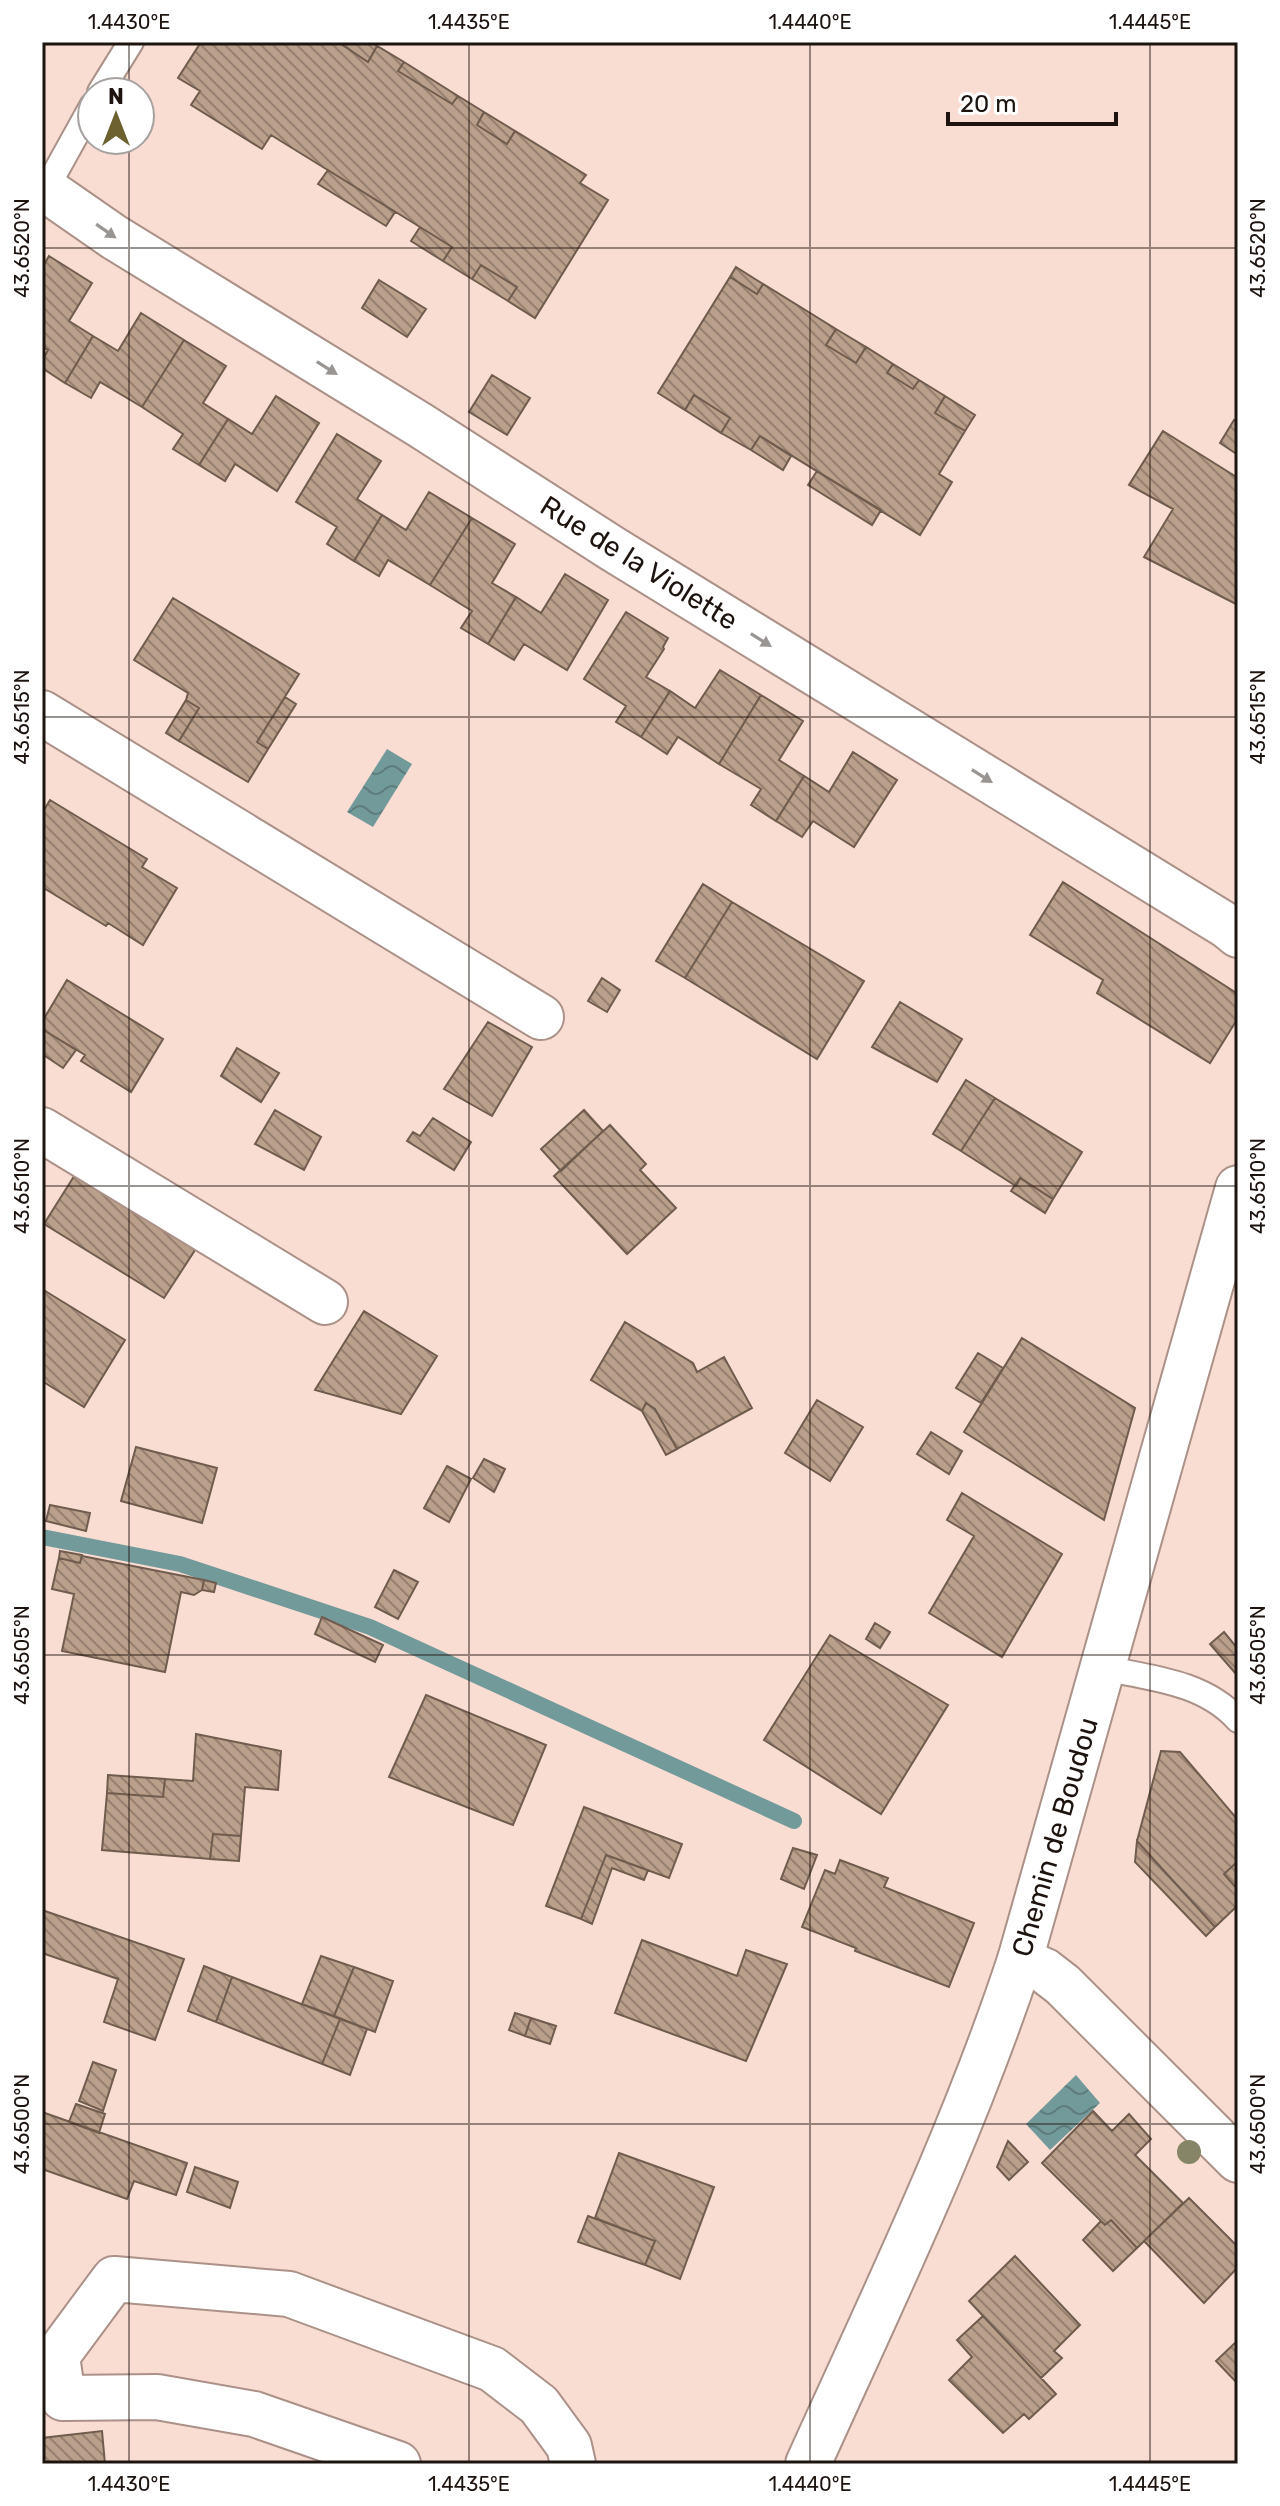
<svg xmlns="http://www.w3.org/2000/svg" width="1280" height="2506" viewBox="0 0 1280 2506" font-family="Rubik,sans-serif">
<style>
.water{fill:url(#water-waves)}
.lines{fill:none;stroke-linecap:round;stroke-linejoin:round}
.stream{stroke:#739a9a;stroke-width:16}
.building{fill:url(#building-back-hatch);stroke:#705c4e;stroke-width:2}
.lane-casing{stroke:#ab9188;stroke-width:28}
.street-casing{stroke:#ab9188;stroke-width:48}
.secondary-casing{stroke:#ab9188;stroke-width:48}
.lane{stroke:#fff;stroke-width:24}
.street{stroke:#fff;stroke-width:44}
.secondary{stroke:#fff;stroke-width:44}
.tree{fill:#878567}
.oneway{fill:#999593}
.ticks{fill:none;stroke:#1d1410;stroke-width:2;stroke-opacity:0.45}
.labels{text-anchor:middle;dominant-baseline:central;stroke-width:7;stroke-linejoin:round;paint-order:stroke}
.street-label{font-size:28px;fill:#1d1410;stroke:#fff}
.neatline{fill:none;stroke:#1d1410;stroke-width:3}
.ticks-label{font-size:20px;text-anchor:middle;fill:#1d1410}
</style>
<defs>
<pattern id="water-waves" width="16" height="10" patternUnits="userSpaceOnUse" patternTransform="scale(2)"><rect width="16" height="10" fill="#739a9a"/><path d="M0 5q4-4 8 0t8 0" fill="none" stroke="#5e7c7c"/></pattern>
<pattern id="building-back-hatch" width="6" height="6" patternUnits="userSpaceOnUse" patternTransform="scale(2)"><rect width="6" height="6" fill="#ba9f8b"/><path d="M-1 5l2 2M0 0l6 6M5-1l2 2" fill="none" stroke="#978070"/></pattern>
</defs>
<rect width="100%" height="100%" fill="#f9ddd3"/>
<!-- water -->
<path class="water" d="M387 749 412 764 373 827 347 812Z
M1076 2075 1100 2103 1050 2150 1026 2124Z"/>
<g class="lines">
<!-- stream -->
<path class="stream" d="M42 1537 180 1564 370 1627 794 1821"/>
</g>
<!-- building -->
<path class="building" d="M201 42H338L368 62 377 46 404 62 398 71 452 104 458 96 484 112 477 125 507 144 515 131 586 175 580 183 608 200 535 318 508 301 517 287 481 265 472 279 443 261 452 247 420 227 271 135 262 149 191 105 200 91 178 78Z
M338 42H371L377 46 368 62Z
M404 62 458 96 452 104 398 71Z
M484 112 515 131 507 144 477 125Z
M328 170 395 212 386 226 318 184Z
M420 227 452 247 443 261 411 241Z
M49 256 92 283 69 321 93 336 65 383 42 368V361L48 350 42 346V268Z
M481 265 517 287 508 301 472 279Z
M736 267 763 284 757 294 730 277Z
M730 277 757 294 763 284 836 329 826 345 856 363 866 347 893 364 887 373 913 389 919 380 945 396 935 413 965 431 939 474 952 482 920 535 760 436 751 450 721 433 730 418 694 395 685 410 658 393Z
M379 280 426 309 407 337 362 308Z
M141 313 184 340 142 407 100 382 91 398 65 383 93 336 118 351Z
M836 329 866 347 856 363 826 345Z
M184 340 226 366 203 403 228 419 199 465 173 449 183 434 142 407Z
M893 364 919 380 913 389 887 373Z
M492 375 530 398 507 435 469 412Z
M694 395 730 418 721 433 685 410Z
M276 396 319 423 277 491 235 464 225 481 199 465 228 419 252 434Z
M945 396 975 415 965 431 935 413Z
M1234 420 1238 423V455L1220 443Z
M1163 431 1238 478V605L1144 557 1173 509 1129 485Z
M337 434 381 461 357 499 382 515 354 561 327 544 337 527 296 502Z
M760 436 791 456 783 470 751 450Z
M817 471 881 510 872 525 808 485Z
M429 492 472 518 430 585 388 560 379 576 354 561 382 515 406 530Z
M472 518 515 544 492 583 516 597 488 644 461 628 472 611 430 585Z
M565 574 608 600 567 670 524 644 514 660 488 644 516 597 541 613Z
M173 598 299 674 257 742 268 749 248 782 179 741 199 708 186 700 188 693 134 660Z
M626 612 668 638 663 647 664 649 646 677 670 691 641 737 616 722 626 706 584 679Z
M720 670 761 695 719 764 678 737 667 754 641 737 670 691 695 708Z
M761 695 803 721 779 760 804 776 776 821 751 805 761 789 719 764Z
M285 697 296 704 268 749 257 742Z
M186 700 199 708 179 741 166 733Z
M853 752 897 780 854 847 813 821 802 837 776 821 804 776 829 792Z
M50 800 147 859 142 867 177 888 143 945 108 923 106 926 42 887V813Z
M1063 882 1238 994V1018L1210 1063 1097 993 1103 980 1030 935Z
M703 884 732 902 685 978 656 961Z
M732 902 864 981 817 1059 685 978Z
M602 978 620 990 607 1012 588 1001Z
M67 980 163 1039 131 1092 81 1061 85 1055 42 1029V1022Z
M900 1002 962 1039 937 1082 872 1047Z
M488 1022 532 1047 492 1116 444 1089Z
M42 1029 76 1050 63 1068 42 1054Z
M237 1048 279 1073 261 1102 221 1076Z
M966 1080 995 1098 961 1151 933 1134Z
M995 1098 1082 1152 1053 1199 1020 1178 1016 1186 961 1151Z
M275 1110 321 1137 304 1170 255 1144Z
M584 1110 603 1131 561 1171 541 1149Z
M433 1118 471 1142 454 1170 407 1141 413 1132 420 1136Z
M610 1125 646 1164 640 1170 676 1208 627 1254 554 1176Z
M76 1173 197 1247 164 1298 44 1224Z
M1020 1178 1053 1199 1045 1213 1011 1191Z
M42 1289 125 1340 84 1407 42 1381Z
M364 1311 437 1356 401 1414 315 1390Z
M625 1322 693 1363 697 1372 724 1357 752 1408 677 1449 655 1409 646 1403 642 1411 591 1380Z
M1022 1338 1135 1408 1104 1520 964 1432Z
M978 1353 1003 1368 981 1403 956 1388Z
M817 1400 863 1427 830 1481 785 1453Z
M646 1403 655 1409 677 1449 666 1455 642 1411Z
M931 1432 962 1451 949 1474 917 1454Z
M136 1447 217 1468 202 1523 121 1501Z
M484 1459 505 1469 494 1492 473 1478Z
M447 1466 471 1479 449 1522 424 1508Z
M962 1493 1062 1554 1002 1657 929 1613 974 1536 947 1520Z
M50 1505 90 1513 86 1531 46 1521Z
M60 1551 82 1555 80 1563 59 1558Z
M82 1556 204 1580 202 1590 194 1595 181 1592 165 1672 62 1651 74 1594 52 1589 59 1558 80 1563Z
M394 1570 418 1582 398 1619 375 1607Z
M204 1580 216 1583 214 1592 202 1590Z
M322 1617 383 1645 375 1662 315 1634Z
M875 1623 890 1632 880 1648 866 1639Z
M1224 1632 1238 1649 1236 1674 1210 1644Z
M830 1635 948 1705 881 1814 764 1740Z
M426 1695 546 1745 513 1825 389 1777Z
M196 1734 281 1751 278 1790 245 1787 241 1836 213 1834 210 1859 102 1850 107 1793 163 1797 165 1779 193 1781Z
M1161 1751 1180 1752 1238 1820V1861L1224 1874 1238 1890V1905L1215 1927 1137 1841Z
M108 1775 165 1779 163 1797 107 1793Z
M584 1807 682 1844 669 1878 606 1855 581 1919 546 1906Z
M213 1834 241 1836 239 1861 210 1859Z
M1137 1841 1215 1927 1206 1936 1135 1862Z
M793 1848 817 1855 804 1889 781 1879Z
M606 1855 648 1870 644 1880 612 1868 592 1924 581 1919Z
M840 1860 888 1878 884 1887 974 1923 949 1987 855 1951 856 1948 802 1927 825 1870 835 1874Z
M1238 1861V1890L1224 1874Z
M42 1910 184 1959 155 2040 104 2022 118 1979 42 1953Z
M642 1940 737 1976 746 1950 787 1964 746 2061 615 2013Z
M321 1956 354 1967 334 2016 302 2004Z
M204 1966 232 1977 216 2022 188 2011Z
M354 1967 393 1981 375 2032 334 2016Z
M232 1977 340 2019 322 2064 216 2022Z
M515 2013 531 2018 525 2036 509 2030Z
M531 2018 556 2026 550 2044 525 2036Z
M340 2019 367 2029 350 2075 322 2064Z
M93 2062 116 2070 103 2111 79 2101Z
M76 2104 105 2114 99 2133 69 2122Z
M1093 2111 1112 2131 1129 2114 1151 2139 1135 2155 1183 2203 1137 2248 1111 2220 1105 2225 1042 2163Z
M42 2112 187 2163 176 2195 134 2181 127 2199 42 2169Z
M1008 2141 1028 2162 1009 2180 997 2167Z
M619 2153 714 2187 680 2279 645 2265 655 2241 595 2218Z
M195 2167 238 2182 230 2208 187 2192Z
M1189 2198 1238 2247V2267L1204 2303 1144 2241Z
M588 2216 655 2241 645 2265 578 2242Z
M1111 2220 1137 2248 1113 2271 1083 2240 1101 2221 1105 2225Z
M1015 2256 1080 2325 1054 2351 1062 2358 1041 2378 969 2301Z
M983 2316 1056 2394 1029 2419 1024 2414 1003 2433 949 2380 972 2357 957 2340Z
M1238 2340V2384L1216 2361Z
M102 2431 105 2464H42V2438Z"/>
<g class="lines">
<!-- lane casing -->
<g class="lane-casing">
<path id="lane" d="M100 92 131 42
M46 189 92 106
M1103 1668C1151 1678 1204 1682 1238 1720"/>
</g>
<!-- street casing -->
<g class="street-casing">
<path id="street" d="M42 187 114 237 420 425 613 549 1227 926 1238 935
M42 713 541 1017
M42 1130 325 1302
M1020 1960 1045 1971 1063 1985 1238 2160
M398 2464 254 2414 157 2397 63 2398 57 2356 114 2279 289 2294 492 2369 539 2405 569 2446 573 2464"/>
</g>
<!-- secondary casing -->
<g class="secondary-casing">
<path id="secondary" d="M808 2464C883 2298 963 2133 1020 1960L1238 1188"/>
</g>
<!-- lane -->
<use href="#lane" class="lane"/>
<!-- street -->
<use href="#street" class="street"/>
<!-- secondary -->
<use href="#secondary" class="secondary"/>
</g>
<!-- trees -->
<circle class="tree" cx="1189" cy="2152" r="12"/>
<!-- one-way arrows -->
<defs><path id="oneway-solid" d="M-6-.8H1V-3.2L6.5 0L1 3.2V.8H-6Z" transform="scale(2)"/></defs>
<g class="oneway">
<use href="#oneway-solid" transform="translate(106 231) rotate(35)"/>
<use href="#oneway-solid" transform="translate(327 368) rotate(32)"/>
<use href="#oneway-solid" transform="translate(761 640) rotate(32)"/>
<use href="#oneway-solid" transform="translate(982 776) rotate(32)"/>
</g>
<!-- ticks -->
<path class="ticks" d="M129 42V92M469 42V2464M810 42V2464M1150 42V2464M129 140V2464M42 248H1238M42 717H1238M42 1186H1238M42 1655H1238M42 2124H1238"/>
<g class="labels">
<!-- street labels -->
<g class="street-label">
<text transform="translate(639 563) rotate(32)">Rue de la Violette</text>
<text transform="translate(1055 1837) rotate(-74)">Chemin de Boudou</text>
</g>
</g>
<!-- border -->
<rect width="1280" height="2506" fill="none" stroke="#ffffff" stroke-width="88"/>
<!-- north arrow -->
<g transform="translate(116 116)"><circle r="38" fill="#ffffff" stroke="#a5a19f" stroke-width="2"/>
<path d="M0-6L14 30L0 20L-14 30Z" fill="#6d622f"/>
<text y="-12" font-size="22" font-weight="bold" text-anchor="middle" fill="#1d1410">N</text>
</g>
<!-- scale -->
<path d="M948 112v12h168v-12" fill="none" stroke="#1d1410" stroke-width="4"/>
<text x="960" y="112" font-size="24" fill="#1d1410" stroke="#ffffff" stroke-width="6" paint-order="stroke">20 m</text>
<rect x="44" y="44" width="1192" height="2418" class="neatline"/>
<g class="ticks-label">
<text x="129" y="29">1.4430°E</text>
<text x="469" y="29">1.4435°E</text>
<text x="810" y="29">1.4440°E</text>
<text x="1150" y="29">1.4445°E</text>
<text transform="translate(22 248) rotate(-90)" y="7">43.6520°N</text>
<text transform="translate(1258 248) rotate(-90)" y="7">43.6520°N</text>
<text transform="translate(22 717) rotate(-90)" y="7">43.6515°N</text>
<text transform="translate(1258 717) rotate(-90)" y="7">43.6515°N</text>
<text transform="translate(22 1186) rotate(-90)" y="7">43.6510°N</text>
<text transform="translate(1258 1186) rotate(-90)" y="7">43.6510°N</text>
<text transform="translate(22 1655) rotate(-90)" y="7">43.6505°N</text>
<text transform="translate(1258 1655) rotate(-90)" y="7">43.6505°N</text>
<text transform="translate(22 2124) rotate(-90)" y="7">43.6500°N</text>
<text transform="translate(1258 2124) rotate(-90)" y="7">43.6500°N</text>
<text x="129" y="2491">1.4430°E</text>
<text x="469" y="2491">1.4435°E</text>
<text x="810" y="2491">1.4440°E</text>
<text x="1150" y="2491">1.4445°E</text>
</g>
</svg>
